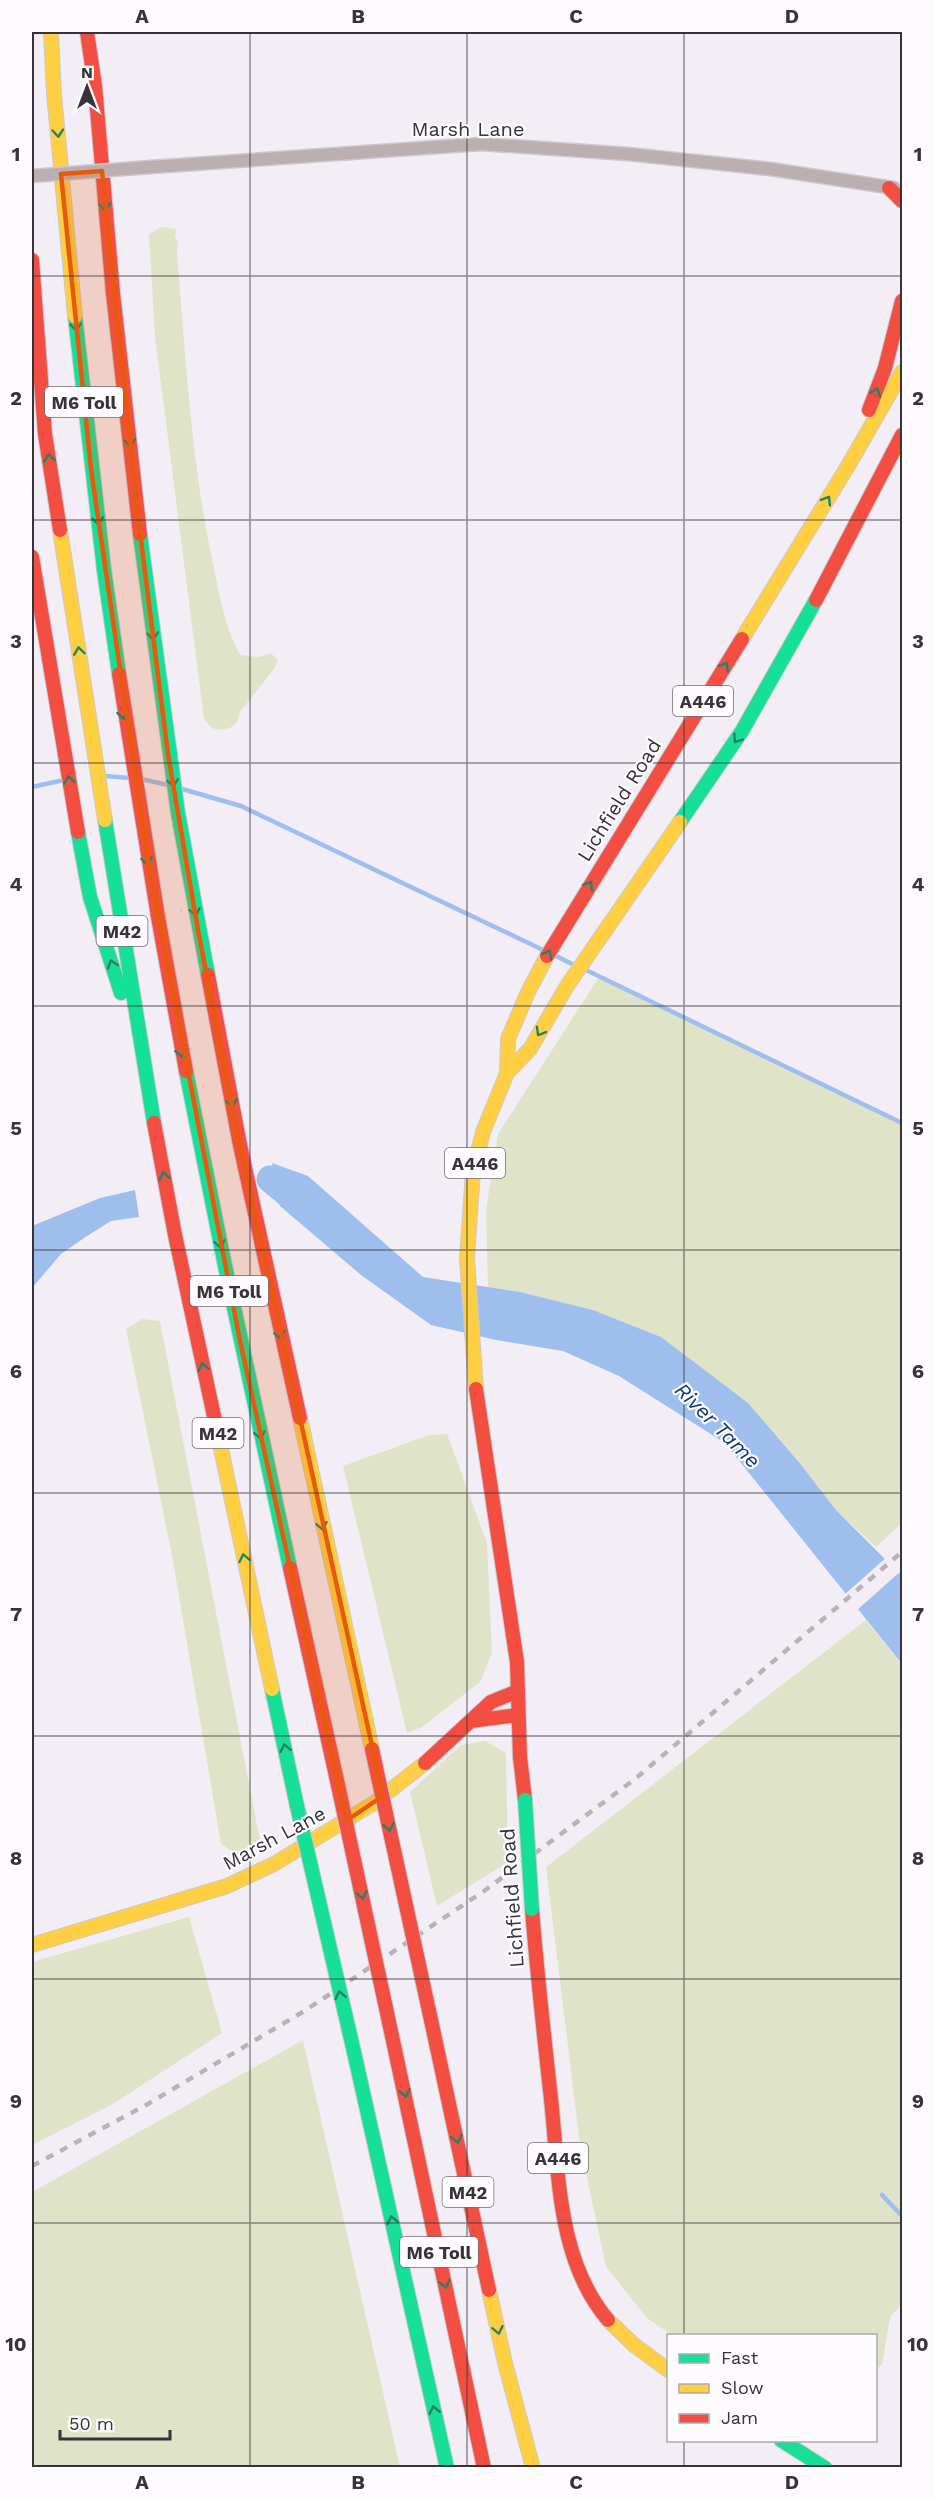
<svg xmlns="http://www.w3.org/2000/svg" width="934" height="2499" viewBox="0 0 934 2499" font-family="'Work Sans',sans-serif">
<style>
.green{fill:#dfe4c8}
.water{fill:#9ebeee}
.pier{fill:#f3eef6}
.lines{fill:none;stroke-linecap:round;stroke-linejoin:round}
.stream{stroke:#9ebeee;stroke-width:4.5}
.river{stroke:#9ebeee;stroke-width:27}
.street-casing{stroke:#cdc9cf;stroke-width:15}
.fast-casing{stroke:#cdc9cf;stroke-width:16}
.slow-casing{stroke:#cdc9cf;stroke-width:16}
.jam-casing{stroke:#cdc9cf;stroke-width:16}
.street{stroke:#bbafb0;stroke-width:12}
.fast{stroke:#16e098;stroke-width:14}
.slow{stroke:#ffcf43;stroke-width:14}
.jam{stroke:#f24e42;stroke-width:14}
.rail{stroke:#bbb2b6;stroke-width:4.5;stroke-dasharray:8 8;stroke-linecap:butt}
.street-bridge-casing{stroke:#cdc9cf;stroke-width:15;stroke-linecap:butt}
.fast-bridge-casing{stroke:#cdc9cf;stroke-width:16;stroke-linecap:butt}
.jam-bridge-casing{stroke:#cdc9cf;stroke-width:16;stroke-linecap:butt}
.street-bridge{stroke:#bbafb0;stroke-width:12}
.fast-bridge{stroke:#16e098;stroke-width:14}
.jam-bridge{stroke:#f24e42;stroke-width:14}
.oneway{stroke:#288164}
.marked{fill:#e8590c;fill-opacity:0.2;stroke:#e8590c;stroke-width:4.5;stroke-linejoin:round}
.grid{fill:none;stroke:#363339;stroke-width:1.5;stroke-opacity:0.55}
.labels{text-anchor:middle;dominant-baseline:central;stroke-width:4.5;stroke-linejoin:round;paint-order:stroke}
.shield{fill:#fdfbfe;stroke:#726f74;stroke-width:1.5}
.shield-label{font-size:18px;font-weight:bold;fill:#363339}
.street-label{font-size:20px;fill:#363339;stroke:#fdfbfe}
.water-label{font-size:21px;font-style:italic;fill:#0e3b75;stroke:#fdfbfe}
.neatline{fill:none;stroke:#363339;stroke-width:2}
.grid-label{font-size:20px;text-anchor:middle;font-weight:bold;fill:#363339}
</style>
<rect width="100%" height="100%" fill="#f3eef6"/>
<!-- green -->
<path class="green" d="M162 227 176 229 175 237 178 241 177 254C186 359 191 465 214 568 220 598 225 627 240 655L259 657 271 653 278 660 274 669 240 712 236 723 230 728 218 730 212 728 204 719 155 337 149 234Z
M599 977 902 1123V1523L876 1547 836 1510 802 1466 661 1337 593 1310 520 1292 488 1288 486 1210 498 1134Z
M142 1319 160 1321 261 1846 239 1856 221 1844 172 1555 126 1329Z
M447 1434 487 1543 492 1653 480 1682 422 1727 407 1733 343 1466 429 1435Z
M866 1620 902 1665V2304L890 2317 882 2365 876 2369V2336L672 2335 647 2318 606 2267 580 2145 546 1867Z
M485 1741 506 1753 508 1862 437 1906 410 1792 461 1745Z
M189 1917 222 2033 113 2104 32 2145V1962Z
M303 2040 400 2467H32V2192Z"/>
<!-- water -->
<path class="water" d="M272 1163 308 1176 423 1277 520 1292 593 1310 661 1337 748 1403 802 1466 836 1510 902 1576V1664L725 1443 619 1376 563 1351 496 1340 431 1325 361 1275 280 1206Z
M135 1190 139 1217 111 1221 87 1236 61 1254 32 1288V1226L100 1198Z"/>
<!-- pier -->
<path class="pier" d="M888 1556 902 1570 856 1611 844 1595Z"/>
<g class="lines">
<!-- stream -->
<path class="stream" d="M105 776 130 778
M141 779 168 785
M32 787 64 780
M182 789 241 806 543 950
M554 955 576 966
M586 970 902 1123
M882 2195 902 2216"/>
<!-- river -->
<path class="river" d="M270 1179 304 1207"/>
<!-- street casing -->
<g class="street-casing">
<path id="street" d="M151 167 481 144 628 154 770 169 894 188"/>
</g>
<!-- fast casing -->
<g class="fast-casing">
<path id="fast" d="M75 316 104 570 119 674
M140 534 178 813 208 975
M105 820 154 1123
M680 822 742 731 816 600
M78 832 90 897 121 993
M186 1071 224 1261 290 1568
M272 1689 297 1806
M354 2052 447 2468
M781 2440 825 2468"/>
</g>
<!-- slow casing -->
<g class="slow-casing">
<path id="slow" d="M51 32 54 94 75 316
M60 530 105 820
M742 639 848 466 902 372
M507 1073 530 1049 567 986 680 822
M476 1389 467 1258 473 1172 483 1132 507 1073 508 1039 528 992 547 956
M300 1418 372 1749
M217 1430 272 1689
M32 1945 227 1886 274 1864 374 1803 425 1763
M489 2290 505 2363 533 2468
M608 2320 634 2345 668 2370"/>
</g>
<!-- jam casing -->
<g class="jam-casing">
<path id="jam" d="M87 32 95 86 113 293 140 534
M889 188 902 201
M32 260 45 434 60 530
M869 410 885 368 902 301
M32 557 78 832
M816 600 902 435
M119 674 158 917 186 1071
M547 956 742 639
M208 975 240 1145 300 1418
M154 1123 175 1235 217 1430
M476 1389 517 1662 520 1757 525 1800
M290 1568 336 1776
M471 1721 518 1715
M425 1763 491 1702 518 1691
M532 1909C537 1973 544 2036 551 2099 559 2173 557 2260 608 2320
M431 2020 489 2290
M392 2036 484 2468"/>
</g>
<!-- street -->
<use href="#street" class="street"/>
<!-- fast -->
<use href="#fast" class="fast"/>
<!-- slow -->
<use href="#slow" class="slow"/>
<!-- jam -->
<use href="#jam" class="jam"/>
<!-- rail -->
<path class="rail" d="M32 2166 146 2105 306 2010 484 1891 635 1779 902 1552"/>
<!-- street-bridge casing -->
<g class="street-bridge-casing">
<path id="street-bridge" d="M32 176 151 167"/>
</g>
<!-- fast-bridge casing -->
<g class="fast-bridge-casing">
<path id="fast-bridge" d="M525 1800 532 1909
M297 1806 354 2052"/>
</g>
<!-- jam-bridge casing -->
<g class="jam-bridge-casing">
<path id="jam-bridge" d="M372 1749 431 2020
M336 1776 392 2036"/>
</g>
<!-- street-bridge -->
<use href="#street-bridge" class="street-bridge"/>
<!-- fast-bridge -->
<use href="#fast-bridge" class="fast-bridge"/>
<!-- jam-bridge -->
<use href="#jam-bridge" class="jam-bridge"/>
</g>
<!-- one-way arrows -->
<defs><path id="oneway-chevron" d="M-2-3.5L2.5 0L-2 3.5" fill="none" stroke-width="1.6" stroke-linecap="round" stroke-linejoin="round" transform="scale(1.5)"/></defs>
<g class="oneway">
<use href="#oneway-chevron" transform="translate(58 133) rotate(85)"/>
<use href="#oneway-chevron" transform="translate(105 207) rotate(85)"/>
<use href="#oneway-chevron" transform="translate(76 327) rotate(84)"/>
<use href="#oneway-chevron" transform="translate(876 392) rotate(-69)"/>
<use href="#oneway-chevron" transform="translate(130 443) rotate(83)"/>
<use href="#oneway-chevron" transform="translate(49 458) rotate(-99)"/>
<use href="#oneway-chevron" transform="translate(827 500) rotate(-58)"/>
<use href="#oneway-chevron" transform="translate(98 521) rotate(83)"/>
<use href="#oneway-chevron" transform="translate(153 636) rotate(83)"/>
<use href="#oneway-chevron" transform="translate(79 651) rotate(-98)"/>
<use href="#oneway-chevron" transform="translate(725 666) rotate(-58)"/>
<use href="#oneway-chevron" transform="translate(123 715) rotate(80)"/>
<use href="#oneway-chevron" transform="translate(737 739) rotate(124)"/>
<use href="#oneway-chevron" transform="translate(69 780) rotate(-99)"/>
<use href="#oneway-chevron" transform="translate(173 783) rotate(81)"/>
<use href="#oneway-chevron" transform="translate(147 861) rotate(81)"/>
<use href="#oneway-chevron" transform="translate(589 885) rotate(-58)"/>
<use href="#oneway-chevron" transform="translate(195 912) rotate(80)"/>
<use href="#oneway-chevron" transform="translate(548 954) rotate(-61)"/>
<use href="#oneway-chevron" transform="translate(112 964) rotate(-108)"/>
<use href="#oneway-chevron" transform="translate(540 1032) rotate(120)"/>
<use href="#oneway-chevron" transform="translate(181 1053) rotate(79)"/>
<use href="#oneway-chevron" transform="translate(232 1103) rotate(79)"/>
<use href="#oneway-chevron" transform="translate(164 1176) rotate(-100)"/>
<use href="#oneway-chevron" transform="translate(220 1244) rotate(78)"/>
<use href="#oneway-chevron" transform="translate(280 1335) rotate(78)"/>
<use href="#oneway-chevron" transform="translate(203 1367) rotate(-102)"/>
<use href="#oneway-chevron" transform="translate(260 1435) rotate(78)"/>
<use href="#oneway-chevron" transform="translate(322 1526) rotate(78)"/>
<use href="#oneway-chevron" transform="translate(244 1558) rotate(-102)"/>
<use href="#oneway-chevron" transform="translate(285 1748) rotate(-102)"/>
<use href="#oneway-chevron" transform="translate(389 1827) rotate(78)"/>
<use href="#oneway-chevron" transform="translate(362 1895) rotate(78)"/>
<use href="#oneway-chevron" transform="translate(340 1995) rotate(-103)"/>
<use href="#oneway-chevron" transform="translate(405 2093) rotate(78)"/>
<use href="#oneway-chevron" transform="translate(457 2139) rotate(78)"/>
<use href="#oneway-chevron" transform="translate(392 2220) rotate(-103)"/>
<use href="#oneway-chevron" transform="translate(445 2284) rotate(78)"/>
<use href="#oneway-chevron" transform="translate(498 2330) rotate(78)"/>
<use href="#oneway-chevron" transform="translate(434 2410) rotate(-103)"/>
</g>
<!-- marked area -->
<path class="marked" d="M102 171 139 524 168 754 198 930 240 1145 383 1796 346 1821 240 1341 149 869 91 469 61 174Z"/>
<!-- grid -->
<path class="grid" d="M250 32V2468M467 32V2468M684 32V2336M32 276H902M32 520H902M32 763H902M32 1006H902M32 1250H902M32 1493H902M32 1736H902M32 1979H902M32 2223H902M684 2440V2468"/>
<g class="labels">
<!-- shield labels -->
<g class="shield">
<rect x="45" y="387" width="78" height="30" rx="4.5"/>
<rect x="673" y="686" width="60" height="30" rx="4.5"/>
<rect x="96.5" y="916" width="51" height="30" rx="4.5"/>
<rect x="445" y="1148" width="60" height="30" rx="4.5"/>
<rect x="190" y="1276" width="78" height="30" rx="4.5"/>
<rect x="192.5" y="1418" width="51" height="30" rx="4.5"/>
<rect x="528" y="2143" width="60" height="30" rx="4.5"/>
<rect x="442.5" y="2177" width="51" height="30" rx="4.5"/>
<rect x="400" y="2237" width="78" height="30" rx="4.5"/>
</g>
<g class="shield-label">
<text x="84" y="402">M6 Toll</text>
<text x="703" y="701">A446</text>
<text x="122" y="931">M42</text>
<text x="475" y="1163">A446</text>
<text x="229" y="1291">M6 Toll</text>
<text x="218" y="1433">M42</text>
<text x="558" y="2158">A446</text>
<text x="468" y="2192">M42</text>
<text x="439" y="2252">M6 Toll</text>
</g>
<!-- street labels -->
<g class="street-label">
<text x="468" y="129">Marsh Lane</text>
<text transform="translate(619 800) rotate(-58)">Lichfield Road</text>
<text transform="translate(274 1838) rotate(-28)">Marsh Lane</text>
<text transform="translate(512 1898) rotate(-94)">Lichfield Road</text>
</g>
<!-- water labels -->
<g class="water-label">
<text transform="translate(718 1425) rotate(45)">River Tame</text>
</g>
</g>
<!-- border -->
<rect width="934" height="2499" fill="none" stroke="#fdfbfe" stroke-width="66"/>
<!-- legend -->
<rect x="667" y="2334" width="210" height="108" fill="#fdfbfe" stroke="#adabaf" stroke-width="1.5"/>
<rect x="679" y="2354" width="30" height="9" fill="#16e098" stroke="#adabaf" stroke-width="1.5"/>
<text x="721" y="2364" font-size="18" fill="#363339">Fast</text>
<rect x="679" y="2384" width="30" height="9" fill="#ffcf43" stroke="#adabaf" stroke-width="1.5"/>
<text x="721" y="2394" font-size="18" fill="#363339">Slow</text>
<rect x="679" y="2414" width="30" height="9" fill="#f24e42" stroke="#adabaf" stroke-width="1.5"/>
<text x="721" y="2424" font-size="18" fill="#363339">Jam</text>
<!-- north arrow -->
<g transform="translate(87 87)" stroke="#fdfbfe" stroke-width="4.5" paint-order="stroke">
<path d="M0-4.5L10 22L0 15L-10 22Z" fill="#363339"/>
<text y="-9" font-size="16" font-weight="bold" text-anchor="middle" fill="#363339">N</text>
</g>
<!-- scale -->
<path d="M60 2430v9h110v-9" fill="none" stroke="#363339" stroke-width="3"/>
<text x="69" y="2430" font-size="18" fill="#363339" stroke="#fdfbfe" stroke-width="4.5" paint-order="stroke">50 m</text>
<rect x="33" y="33" width="868" height="2433" class="neatline"/>
<g class="grid-label">
<text x="142" y="23">A</text>
<text x="358" y="23">B</text>
<text x="576" y="23">C</text>
<text x="792" y="23">D</text>
<text x="16" y="161">1</text>
<text x="918" y="161">1</text>
<text x="16" y="405">2</text>
<text x="918" y="405">2</text>
<text x="16" y="648">3</text>
<text x="918" y="648">3</text>
<text x="16" y="891">4</text>
<text x="918" y="891">4</text>
<text x="16" y="1135">5</text>
<text x="918" y="1135">5</text>
<text x="16" y="1378">6</text>
<text x="918" y="1378">6</text>
<text x="16" y="1621">7</text>
<text x="918" y="1621">7</text>
<text x="16" y="1865">8</text>
<text x="918" y="1865">8</text>
<text x="16" y="2108">9</text>
<text x="918" y="2108">9</text>
<text x="16" y="2351">10</text>
<text x="918" y="2351">10</text>
<text x="142" y="2489">A</text>
<text x="358" y="2489">B</text>
<text x="576" y="2489">C</text>
<text x="792" y="2489">D</text>
</g>
</svg>
